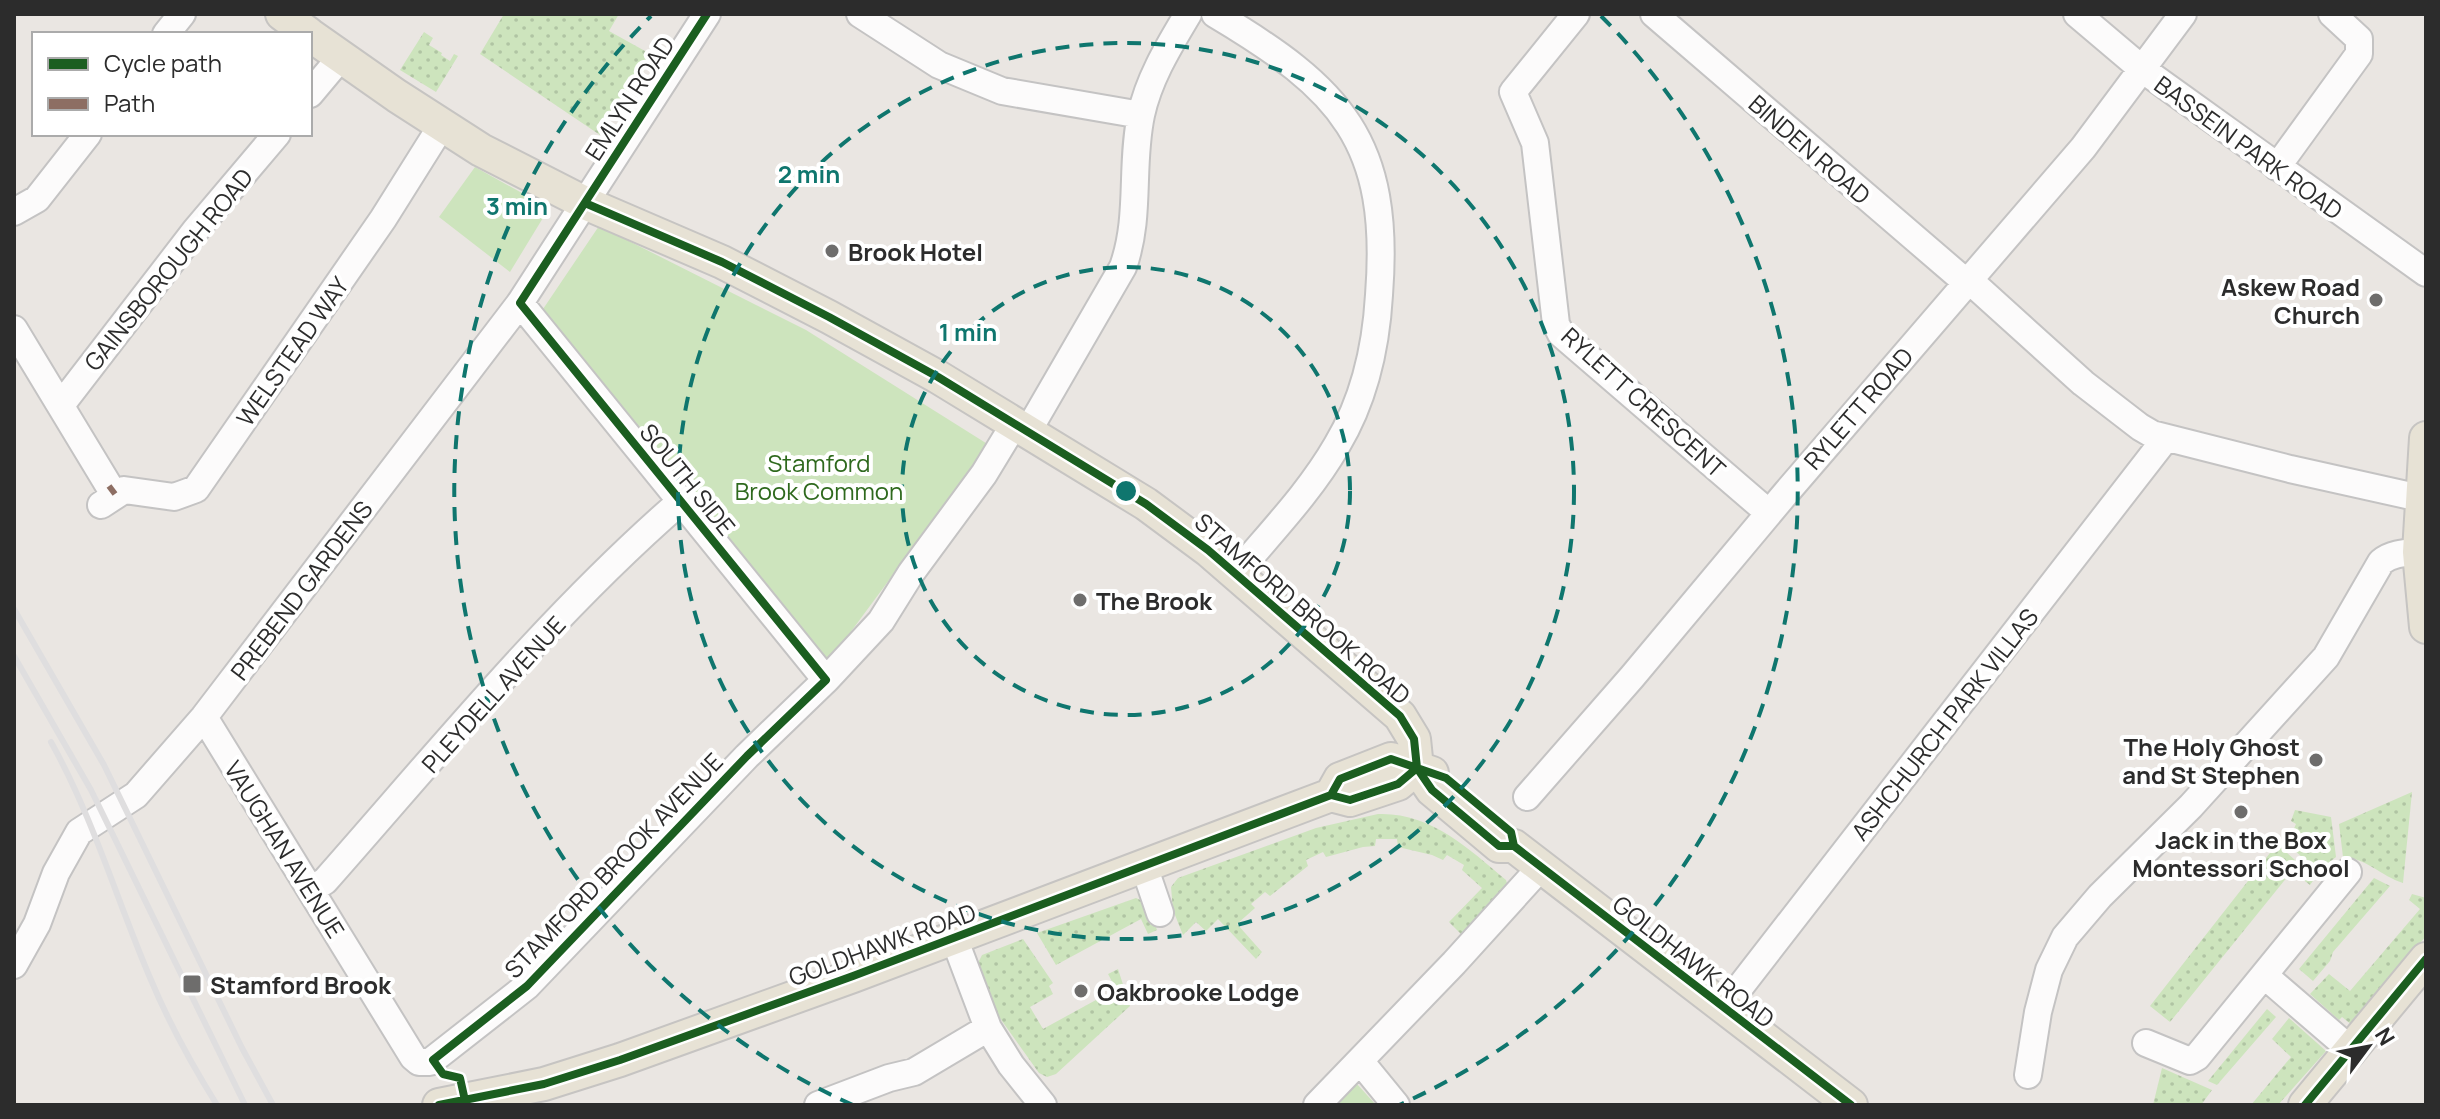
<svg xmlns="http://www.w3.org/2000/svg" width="2440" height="1119" viewBox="0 0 2440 1119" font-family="Manrope,sans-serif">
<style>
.grass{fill:url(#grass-dots)}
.park{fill:#cde4bd}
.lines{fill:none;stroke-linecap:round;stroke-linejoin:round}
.minor-casing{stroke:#c4c3c3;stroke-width:30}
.major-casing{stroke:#c6c4c2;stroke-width:36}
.minor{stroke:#fcfbfb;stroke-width:26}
.major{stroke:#e7e2d5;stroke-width:32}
.rail{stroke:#dfdedf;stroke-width:6}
.quiet{stroke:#8d6e63;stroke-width:6;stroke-dasharray:12 6;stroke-linecap:butt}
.cycleway-casing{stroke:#fff;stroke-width:13}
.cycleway{stroke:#1b5e20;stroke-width:8}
.ring{fill:none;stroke:#0f766e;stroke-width:4;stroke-dasharray:14 10}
.poi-dot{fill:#6e6d6c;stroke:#fff;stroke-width:3}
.labels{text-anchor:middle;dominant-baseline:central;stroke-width:8;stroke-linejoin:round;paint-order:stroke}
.street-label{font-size:24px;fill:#2c2c2c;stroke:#fff}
.poi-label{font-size:24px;font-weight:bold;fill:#2c2c2c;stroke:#fff;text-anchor:start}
.park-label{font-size:24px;fill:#2e691d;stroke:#fff}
.centre{fill:#0f766e;stroke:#fff;stroke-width:4}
.ring-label{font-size:24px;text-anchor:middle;font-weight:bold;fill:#0f766e;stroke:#fff;stroke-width:8;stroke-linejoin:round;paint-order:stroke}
</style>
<defs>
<pattern id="grass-dots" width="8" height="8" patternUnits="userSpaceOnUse" patternTransform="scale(2)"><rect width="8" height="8" fill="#cde4bd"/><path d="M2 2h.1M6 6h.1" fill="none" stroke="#b0c4a3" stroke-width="1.8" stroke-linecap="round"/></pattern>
</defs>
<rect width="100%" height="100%" fill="#eae6e2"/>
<!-- grass -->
<path class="grass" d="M504 14H619L609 31 654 56 600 135 480 54Z
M424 32 433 38 429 45 442 53 441 55 450 61 454 54 458 56 436 92 400 70Z
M2412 792 2403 883C2381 876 2366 858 2343 857L2339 824Z
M2295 810 2331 817 2336 857 2318 871 2287 844 2296 824 2291 821Z
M1378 814C1430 812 1468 848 1506 880L1508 887 1461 934 1449 922 1482 888 1462 870 1464 865 1447 855 1443 860 1432 855 1398 847 1397 839H1376L1375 846 1363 847 1326 857 1323 852 1306 860 1308 866 1270 896 1265 892 1251 904 1255 908 1237 924 1262 952 1256 959 1218 919 1206 931 1196 922 1183 935 1173 910 1171 887 1178 878 1316 828Z
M2277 844 2315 878 2310 885 2292 871 2170 1022 2150 1006Z
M2374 878 2390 886 2333 952 2330 961 2313 981 2299 969Z
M2412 894 2426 898V936L2352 1025 2342 1017 2339 1020 2310 994 2329 974 2350 991 2420 909 2409 900Z
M1136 898 1147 903 1157 930 1148 934 1141 919 1056 965 1037 933Z
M1023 939 1053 983 1049 986 1053 994 1030 1007 1043 1029 1116 989 1108 974 1118 969 1130 1006 1056 1074 1047 1077 1039 1073 997 1014 978 963 982 955Z
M2267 1009 2276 1017 2217 1085 2208 1081Z
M2289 1018 2326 1051 2278 1105H2251L2291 1057 2272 1039Z
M2162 1068 2212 1090 2201 1105H2153Z"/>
<!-- park -->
<path class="park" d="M475 167 549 208 510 272 439 217Z
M599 226 806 330 989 445 824 668 539 315Z
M1357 1084 1376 1105H1336Z"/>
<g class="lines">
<!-- minor casing -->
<g class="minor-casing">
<path id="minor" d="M860 14 939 65 1002 91 1141 115
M1215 14C1341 89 1391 141 1379 295 1376 347 1364 400 1337 445 1310 492 1271 532 1236 574
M1576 14 1513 92 1535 143 1556 324 1561 334 1769 513
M1654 14 1967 283
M2077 14 2142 69 2426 273
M166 34 182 14
M310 94 341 57
M2277 167 2359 54V39L2332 14
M14 212 37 199 88 134
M1969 280 2083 383 2140 427 2152 434 2290 469 2420 498
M520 303 826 680
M14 329 109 486
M61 405 195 231 277 134
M1028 431 1123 267C1141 216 1130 167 1141 115 1149 78 1169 46 1188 14
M101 505 124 490 174 497 196 489 383 219 442 125
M204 717 413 1057 419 1062H430L527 986 747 756 826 680 881 621 911 573 984 474 1015 423
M1527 797 1632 677 1786 493 2083 148 2183 14
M1144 866 1160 913
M311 890 325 881C439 752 550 615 680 502
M954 938 988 1028 1011 1065 1043 1105
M14 965 37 924 56 873 79 832 136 795 204 717 520 303 707 14
M2265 976 2351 1050
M1723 1009 2166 438
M2146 1043 2190 1061 2197 1057 2348 872
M1360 1061 1396 1105
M2028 1075 2038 1012 2049 970 2065 937 2100 896 2191 806 2326 657 2381 562C2392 553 2405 553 2419 552
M818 1105 889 1078 914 1072 988 1028
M1317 1105 1454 963 1541 867"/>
</g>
<!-- major casing -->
<g class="major-casing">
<path id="major" d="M282 14 309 34
M310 35 397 96 481 150 585 203 722 262 829 317 938 377 1146 504 1208 550 1400 716 1414 739 1417 768
M2426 438 2419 552 2426 627
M1417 768 1432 790 1499 846H1514L1851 1105
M1331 795 1340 779 1391 759 1432 773
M439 1105 544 1084 620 1060 853 976 1331 795 1350 800 1398 784 1417 768
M2305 1105 2426 959"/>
</g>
<!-- minor -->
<use href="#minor" class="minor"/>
<!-- major -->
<use href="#major" class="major"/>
<!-- rail -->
<path class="rail" d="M14 609 104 765 242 1048 273 1105
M14 656 91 790 245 1105
M51 742C93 817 117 901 151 980 169 1023 192 1065 217 1105"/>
<!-- quiet -->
<path class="quiet" d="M109 486 115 494"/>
<!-- cycleway casing -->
<g class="cycleway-casing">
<path id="cycleway" d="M585 203 722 262 829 317 938 377 1146 504 1208 550 1400 716 1414 739 1417 768
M1417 768 1432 790 1499 846H1514L1851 1105
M1331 795 1340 779 1391 759 1446 778 1511 832 1514 846
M439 1105 544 1084 620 1060 853 976 1331 795 1350 800 1398 784 1417 768
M466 1105 460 1078 443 1074 433 1060 527 986 747 756 826 680 520 303 707 14
M2305 1105 2426 959"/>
</g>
<!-- cycleway -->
<use href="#cycleway" class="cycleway"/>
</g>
<!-- distance rings -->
<g class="ring">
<circle cx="1126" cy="491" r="224"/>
<circle cx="1126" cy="491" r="448"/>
<path d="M853 1105A672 672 0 0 1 651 16M1601 16A672 672 0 0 1 1399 1105"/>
</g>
<!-- markers -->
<g class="poi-dot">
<circle cx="832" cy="251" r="8"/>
<circle cx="2376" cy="300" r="8"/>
<circle cx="1080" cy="600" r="8"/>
<circle cx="2316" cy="760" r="8"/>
<circle cx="2241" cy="812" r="8"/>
<rect x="182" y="974" width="20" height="20" rx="4"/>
<circle cx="1081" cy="991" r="8"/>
</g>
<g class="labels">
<!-- street labels -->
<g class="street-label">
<text transform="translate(629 98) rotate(-57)">EMLYN ROAD</text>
<text transform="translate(2249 147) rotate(36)">BASSEIN PARK ROAD</text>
<text transform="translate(1810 149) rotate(41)">BINDEN ROAD</text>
<text transform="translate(168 269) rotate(-51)">GAINSBOROUGH ROAD</text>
<text transform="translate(292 351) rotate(-55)">WELSTEAD WAY</text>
<text transform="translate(1644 402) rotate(42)">RYLETT CRESCENT</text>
<text transform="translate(1858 408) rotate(-49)">RYLETT ROAD</text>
<text transform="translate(688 479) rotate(51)">SOUTH SIDE</text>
<text transform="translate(301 590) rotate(-53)">PREBEND GARDENS</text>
<text transform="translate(1303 608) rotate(41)">STAMFORD BROOK ROAD</text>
<text transform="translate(493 694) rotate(-48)">PLEYDELL AVENUE</text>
<text transform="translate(1944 724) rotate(-52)">ASHCHURCH PARK VILLAS</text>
<text transform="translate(285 849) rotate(58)">VAUGHAN AVENUE</text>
<text transform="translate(613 865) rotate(-46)">STAMFORD BROOK AVENUE</text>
<text transform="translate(882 944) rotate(-20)">GOLDHAWK ROAD</text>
<text transform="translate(1694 961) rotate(38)">GOLDHAWK ROAD</text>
</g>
<!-- poi labels -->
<g class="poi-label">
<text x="848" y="251">Brook Hotel</text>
<text x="2360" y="286" text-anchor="end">Askew Road<tspan x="2360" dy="28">Church</tspan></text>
<text x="1096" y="600">The Brook</text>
<text x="2300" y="746" text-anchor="end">The Holy Ghost<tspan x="2300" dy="28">and St Stephen</tspan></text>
<text x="2241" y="839" text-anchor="middle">Jack in the Box<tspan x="2241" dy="28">Montessori School</tspan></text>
<text x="210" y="984">Stamford Brook</text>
<text x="1097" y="991">Oakbrooke Lodge</text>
</g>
<!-- park labels -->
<g class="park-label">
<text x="819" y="462">Stamford<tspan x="819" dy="28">Brook Common</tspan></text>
</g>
</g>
<circle cx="1126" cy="491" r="12" class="centre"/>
<g class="ring-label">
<text x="809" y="183">2 min</text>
<text x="517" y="215">3 min</text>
<text x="968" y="341">1 min</text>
</g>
<!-- border -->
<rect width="2440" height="1119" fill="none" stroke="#2c2c2c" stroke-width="32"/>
<!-- legend -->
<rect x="32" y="32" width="280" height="104" fill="#ffffff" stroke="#ababab" stroke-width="2"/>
<rect x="48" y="58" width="40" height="12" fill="#1b5e20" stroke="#ababab" stroke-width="2"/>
<text x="104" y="72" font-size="24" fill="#2c2c2c">Cycle path</text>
<rect x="48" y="98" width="40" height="12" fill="#8d6e63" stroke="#ababab" stroke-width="2"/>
<text x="104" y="112" font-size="24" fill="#2c2c2c">Path</text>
<!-- north arrow -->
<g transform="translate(2368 1047) rotate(58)" stroke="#ffffff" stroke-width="6" paint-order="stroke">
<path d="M0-6L14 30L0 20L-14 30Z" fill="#2c2c2c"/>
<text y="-12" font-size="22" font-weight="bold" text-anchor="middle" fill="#2c2c2c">N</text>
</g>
</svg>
